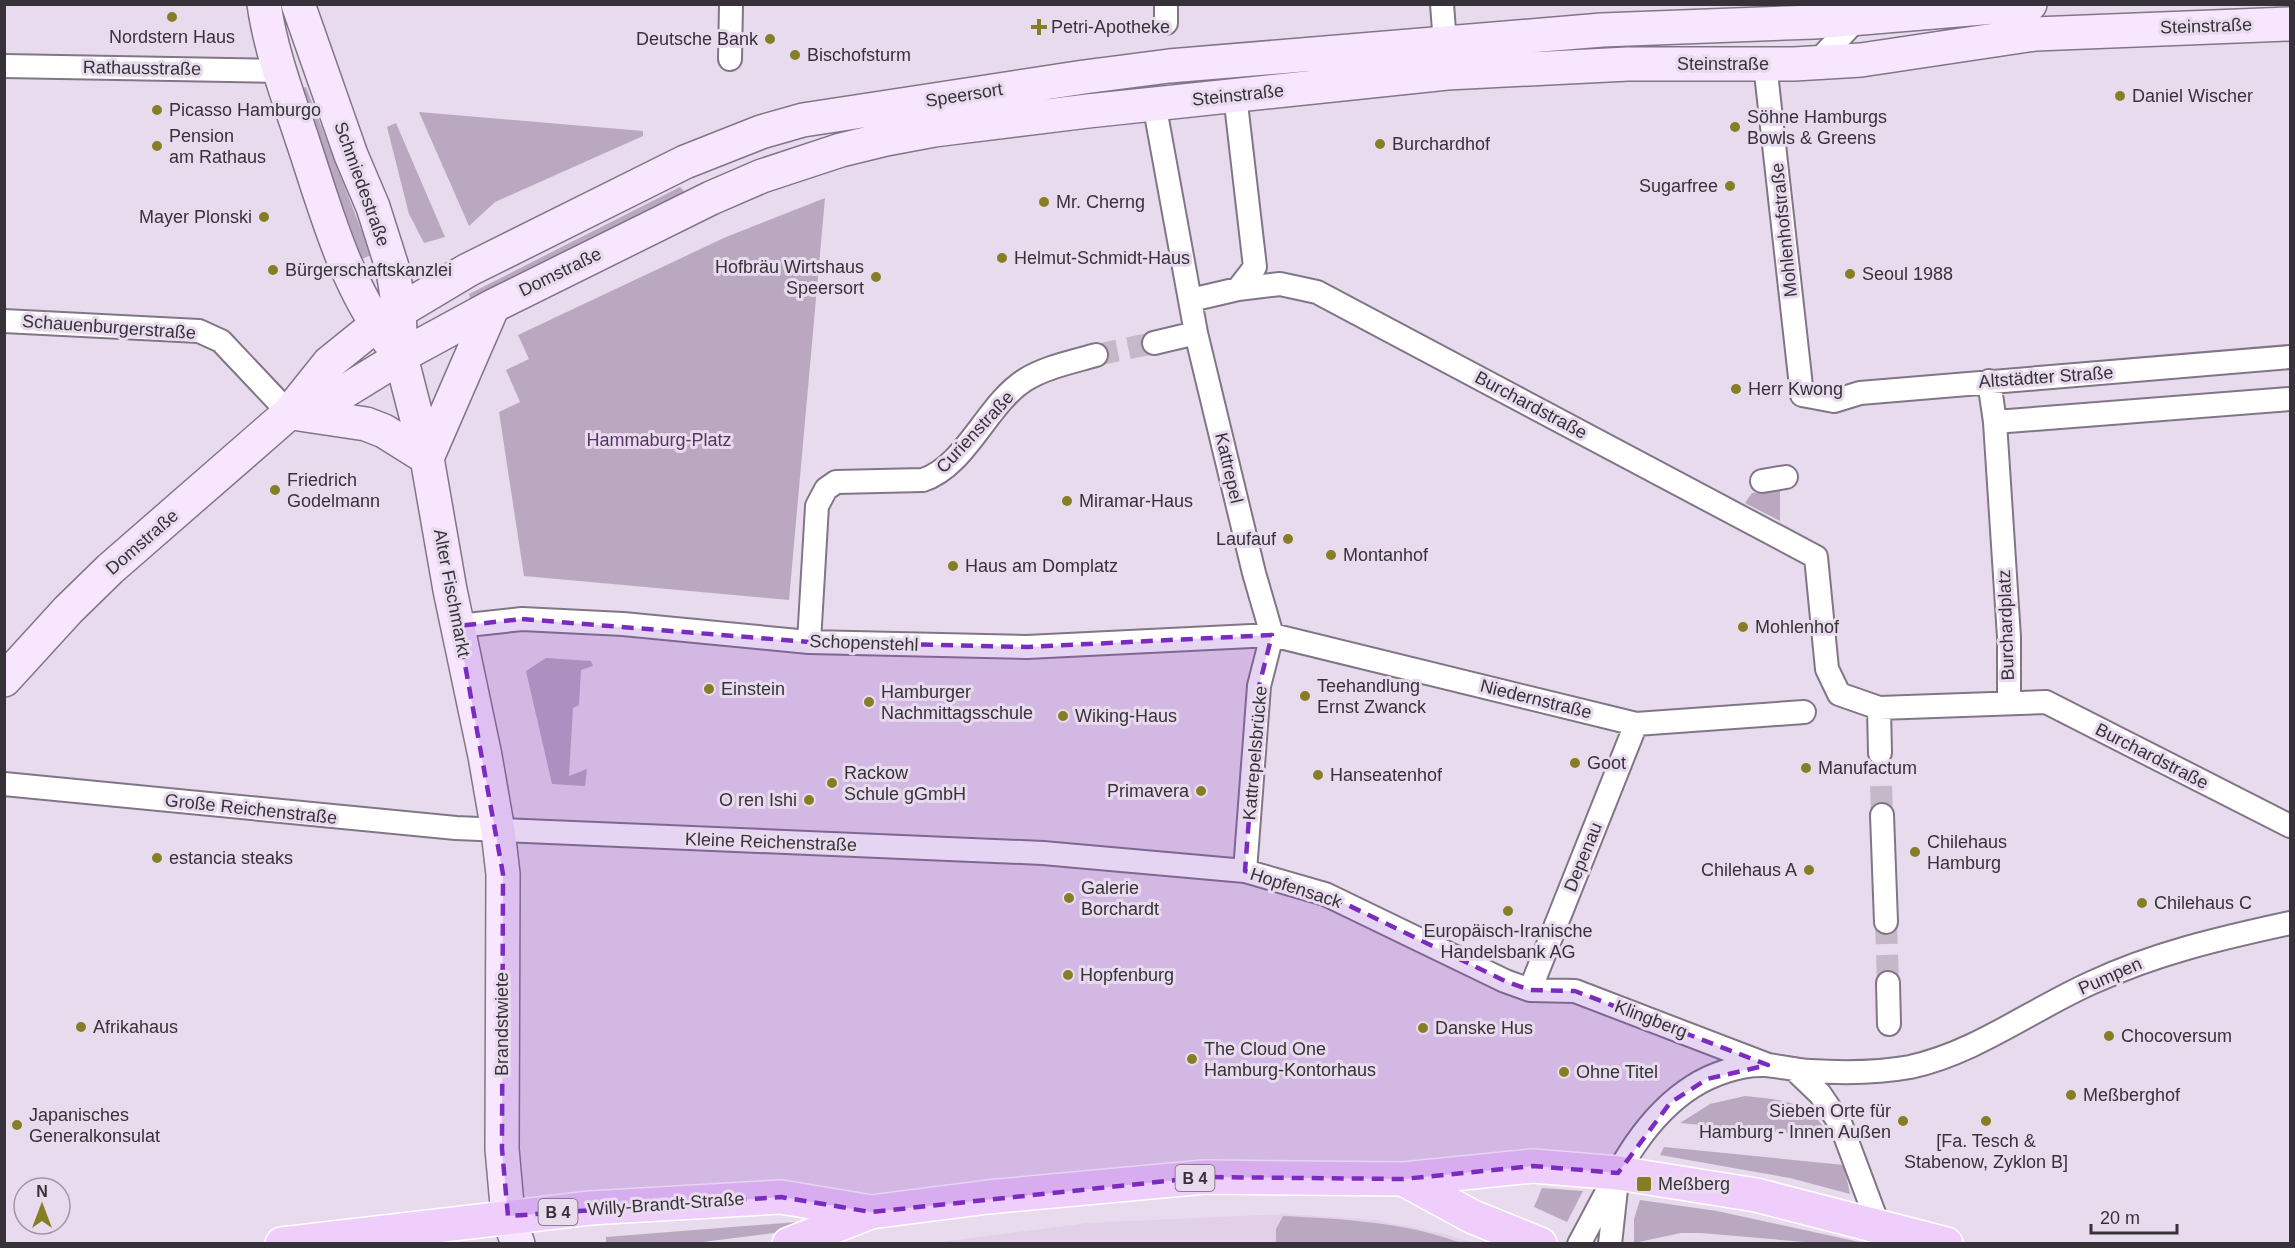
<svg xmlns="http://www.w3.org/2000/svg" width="2295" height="1248" viewBox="0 0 2295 1248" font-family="Helvetica,sans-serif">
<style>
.built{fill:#e2d0e9}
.green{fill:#baa8c1}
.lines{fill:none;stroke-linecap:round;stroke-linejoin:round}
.street-tunnel{stroke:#c5b9c9;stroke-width:22;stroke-dasharray:22 11;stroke-linecap:butt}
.street-casing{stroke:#817686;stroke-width:26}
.secondary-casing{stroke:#817686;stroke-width:36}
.primary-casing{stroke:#fff;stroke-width:36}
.street{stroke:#fff;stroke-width:22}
.secondary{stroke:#f7e6fe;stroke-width:33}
.primary{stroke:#efcefc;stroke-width:33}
.marked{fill:#7b2cbf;fill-opacity:0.2;stroke:#7b2cbf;stroke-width:4.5;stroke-dasharray:12 8;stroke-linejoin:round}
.poi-dot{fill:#857e24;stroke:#e8dbed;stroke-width:2}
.labels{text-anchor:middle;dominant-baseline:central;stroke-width:6;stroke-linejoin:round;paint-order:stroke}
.shield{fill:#e8dbed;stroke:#6c656f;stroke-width:1.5}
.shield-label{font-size:16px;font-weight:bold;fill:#373239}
.street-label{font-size:18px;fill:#373239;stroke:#e8dbed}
.poi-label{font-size:18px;fill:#373239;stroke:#e8dbed;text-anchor:start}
.park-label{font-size:18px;fill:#583465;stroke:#e8dbed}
</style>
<rect width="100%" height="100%" fill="#e8dbed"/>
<!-- built -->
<path class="built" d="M1285 1214 1375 1220 1436 1232 1476 1243 924 1244 1088 1223Z"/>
<!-- green -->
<path class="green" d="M306 87 371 255 362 259 300 89Z
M419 112 643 131V136L495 202 469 226Z
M396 123 445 237 424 243 409 214 387 127Z
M680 187 686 193 471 302 469 294Z
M825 198 789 600 524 576 499 412 520 402 506 370 529 359 518 335 726 237Z
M1780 490V521L1745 503 1752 493Z
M546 658 591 661 593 666 581 670 579 705 573 708 569 776 587 769 585 786 552 784 526 671Z
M1745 1096C1783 1100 1810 1101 1830 1137L1680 1123 1710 1104Z
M1664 1147 1844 1165 1850 1194 1790 1178 1660 1155Z
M1542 1188 1583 1191 1567 1222 1534 1207Z
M1640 1200 1717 1211 1864 1243H1816L1701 1233H1681L1634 1243V1219Z
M1283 1216C1342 1219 1405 1222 1461 1243H1276V1229Z
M797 1222V1230L687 1244 606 1243V1237Z"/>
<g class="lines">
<!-- street-tunnel -->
<path class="street-tunnel" d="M1096 355 1154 343
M1880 753 1882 815
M1886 922 1888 983"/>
<!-- street casing -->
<g class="street-casing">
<path id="street" d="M1442 4 1446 57
M1166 23V4
M730 59 731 4
M1816 63 1857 19V12
M1765 64 1802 395 1834 401 1860 393 2290 357
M4 66 279 71
M1235 95 1255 267 1238 289
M1154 103 1196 333 1254 573 1272 635 1259 686 1245 871
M1191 300 1238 289 1280 284 1317 292 1816 557 1827 669 1839 694 1879 708 2046 702 2290 826
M4 321 199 331 221 341 289 413
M1154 343 1196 333
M1989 381 1995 422 2009 637V702
M1995 422 2290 399
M1762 481 1786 477
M458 626 522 619 623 624 809 642 1027 647 1272 635 1636 724 1804 712
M809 642 817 506 826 489 836 482 923 480C966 466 987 404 1025 380 1046 367 1072 362 1096 355
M1879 708 1880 753
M4 784 456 828 1043 853 1245 871 1325 894 1505 981 1530 990 1575 991 1768 1065
M1882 815 1886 922
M1888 983 1889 1024
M1530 990 1636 724
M1795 1070 1820 1094 1841 1125 1878 1224
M1579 1244C1610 1188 1637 1122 1692 1087 1712 1074 1741 1064 1765 1065 1780 1066 1795 1070 1810 1071 1843 1073 1877 1073 1910 1067 1975 1053 2031 1010 2091 983 2156 953 2221 938 2290 923
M1610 1244 1616 1189"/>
</g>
<!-- secondary casing -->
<g class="secondary-casing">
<path id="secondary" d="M264 4C271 53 289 99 304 145 326 211 346 286 389 341
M298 4 351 155 373 207 393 270 399 310 401 357 427 458 450 590 485 756 498 831 503 874 502 1149 508 1216 518 1244
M289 413 329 401 412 350 493 306 711 198 762 176 841 150 886 139 934 130 1088 111 1447 73 1628 64H1794L1861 60 2035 34 2290 24
M299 414 366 424 384 431 427 458
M427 458 493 306
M4 680 68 610 110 569 289 413 329 363 376 325 468 270 685 162 761 132 803 120 1084 77 1169 66 1602 30 1814 22 2030 4"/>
</g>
<!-- primary casing -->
<g class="primary-casing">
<path id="primary" d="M1403 1179 1473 1217 1540 1244
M282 1244 590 1208 781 1197 871 1212
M789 1244 871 1212 988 1197 1205 1177 1403 1179 1533 1166 1618 1173 1756 1195 1946 1244"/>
</g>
<!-- street -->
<use href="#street" class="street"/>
<!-- secondary -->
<use href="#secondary" class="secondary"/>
<!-- primary -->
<use href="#primary" class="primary"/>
</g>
<!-- marked area -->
<path class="marked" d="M522 619 809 642 1027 647 1272 635 1259 686 1245 871 1325 894 1505 981 1530 990 1575 991 1768 1065 1707 1079 1670 1103 1618 1173 1533 1166 1403 1179 1205 1177 871 1212 781 1197 508 1216 502 1149 503 874 458 626Z"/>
<!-- markers -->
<g class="poi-dot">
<circle cx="172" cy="17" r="6"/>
<path d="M1036 18h6v6h6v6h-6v6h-6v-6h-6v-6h6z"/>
<circle cx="770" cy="39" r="6"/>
<circle cx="795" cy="55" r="6"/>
<circle cx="2120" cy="96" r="6"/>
<circle cx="157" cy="110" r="6"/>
<circle cx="1735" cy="127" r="6"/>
<circle cx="1380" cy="144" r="6"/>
<circle cx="157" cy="146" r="6"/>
<circle cx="1730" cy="186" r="6"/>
<circle cx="1044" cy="202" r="6"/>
<circle cx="264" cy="217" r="6"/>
<circle cx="1002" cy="258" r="6"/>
<circle cx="273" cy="270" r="6"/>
<circle cx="1850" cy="274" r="6"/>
<circle cx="876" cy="277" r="6"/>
<circle cx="1736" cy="389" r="6"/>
<circle cx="275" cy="490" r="6"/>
<circle cx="1067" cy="501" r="6"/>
<circle cx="1288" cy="539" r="6"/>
<circle cx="1331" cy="555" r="6"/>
<circle cx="953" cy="566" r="6"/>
<circle cx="1743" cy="627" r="6"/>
<circle cx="709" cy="689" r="6"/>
<circle cx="1305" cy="696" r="6"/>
<circle cx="869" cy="702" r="6"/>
<circle cx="1063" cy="716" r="6"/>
<circle cx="1575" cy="763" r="6"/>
<circle cx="1806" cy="768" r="6"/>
<circle cx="1318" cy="775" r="6"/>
<circle cx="832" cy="783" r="6"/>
<circle cx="1201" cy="791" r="6"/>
<circle cx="809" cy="800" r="6"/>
<circle cx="1915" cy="852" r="6"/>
<circle cx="157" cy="858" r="6"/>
<circle cx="1809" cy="870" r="6"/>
<circle cx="1069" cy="898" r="6"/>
<circle cx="2142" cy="903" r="6"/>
<circle cx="1508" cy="911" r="6"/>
<circle cx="1068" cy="975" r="6"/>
<circle cx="81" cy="1027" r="6"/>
<circle cx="1423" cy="1028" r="6"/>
<circle cx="2109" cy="1036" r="6"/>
<circle cx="1192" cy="1059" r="6"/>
<circle cx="1564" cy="1072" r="6"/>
<circle cx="2071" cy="1095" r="6"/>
<circle cx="1903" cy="1121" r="6"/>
<circle cx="1986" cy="1121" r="6"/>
<circle cx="17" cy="1125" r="6"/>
<rect x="1636" y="1176" width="16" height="16" rx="3"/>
</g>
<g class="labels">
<!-- shield labels -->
<g class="shield">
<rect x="1175.5" y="1165" width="39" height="26" rx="4.5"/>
<rect x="538.5" y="1199" width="39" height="26" rx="4.5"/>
</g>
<g class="shield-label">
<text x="1195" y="1178">B 4</text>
<text x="558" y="1212">B 4</text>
</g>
<!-- street labels -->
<g class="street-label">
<text transform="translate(2206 26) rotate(-2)">Steinstraße</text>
<text x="1723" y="64">Steinstraße</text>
<text transform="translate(142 68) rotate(1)">Rathausstraße</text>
<text transform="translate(964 95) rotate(-9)">Speersort</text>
<text transform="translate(1238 95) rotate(-6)">Steinstraße</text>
<text transform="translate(362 184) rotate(70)">Schmiedestraße</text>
<text transform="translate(1784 230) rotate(-96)">Mohlenhofstraße</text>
<text transform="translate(560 272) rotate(-26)">Domstraße</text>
<text transform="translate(109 327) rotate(4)">Schauenburgerstraße</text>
<text transform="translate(2046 377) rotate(-4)">Altstädter Straße</text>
<text transform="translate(1531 405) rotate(28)">Burchardstraße</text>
<text transform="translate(975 432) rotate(-47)">Curienstraße</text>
<text transform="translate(1229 468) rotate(77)">Kattrepel</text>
<text transform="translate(142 542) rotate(-41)">Domstraße</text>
<text transform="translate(452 593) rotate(79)">Alter Fischmarkt</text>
<text transform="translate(2006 625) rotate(-92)">Burchardplatz</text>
<text transform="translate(864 643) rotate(2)">Schopenstehl</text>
<text transform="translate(1536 699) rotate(14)">Niedernstraße</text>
<text transform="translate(1255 753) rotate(-85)">Kattrepelsbrücke</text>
<text transform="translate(2152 756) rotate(27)">Burchardstraße</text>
<text transform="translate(251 809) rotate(6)">Große Reichenstraße</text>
<text transform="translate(771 842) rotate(2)">Kleine Reichenstraße</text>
<text transform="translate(1583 857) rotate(-68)">Depenau</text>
<text transform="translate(1296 888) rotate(18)">Hopfensack</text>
<text transform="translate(2110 976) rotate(-24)">Pumpen</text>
<text transform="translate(1651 1019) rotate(21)">Klingberg</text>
<text transform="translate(502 1024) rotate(-90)">Brandstwiete</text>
<text transform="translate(666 1204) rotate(-4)">Willy-Brandt-Straße</text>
</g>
<!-- poi labels -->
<g class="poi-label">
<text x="1051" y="27">Petri-Apotheke</text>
<text x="172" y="37" text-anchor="middle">Nordstern Haus</text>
<text x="758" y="39" text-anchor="end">Deutsche Bank</text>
<text x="807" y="55">Bischofsturm</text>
<text x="2132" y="96">Daniel Wischer</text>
<text x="169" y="110">Picasso Hamburgo</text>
<text x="1747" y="117">Söhne Hamburgs<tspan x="1747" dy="21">Bowls &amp; Greens</tspan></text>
<text x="169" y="136">Pension<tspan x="169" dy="21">am Rathaus</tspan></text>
<text x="1392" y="144">Burchardhof</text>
<text x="1718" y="186" text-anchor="end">Sugarfree</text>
<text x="1056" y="202">Mr. Cherng</text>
<text x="252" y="217" text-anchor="end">Mayer Plonski</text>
<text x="1014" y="258">Helmut-Schmidt-Haus</text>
<text x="864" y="267" text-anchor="end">Hofbräu Wirtshaus<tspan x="864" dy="21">Speersort</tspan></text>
<text x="285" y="270">Bürgerschaftskanzlei</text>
<text x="1862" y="274">Seoul 1988</text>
<text x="1748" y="389">Herr Kwong</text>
<text x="287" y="480">Friedrich<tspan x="287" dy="21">Godelmann</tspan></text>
<text x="1079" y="501">Miramar-Haus</text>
<text x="1276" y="539" text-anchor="end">Laufauf</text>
<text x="1343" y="555">Montanhof</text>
<text x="965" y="566">Haus am Domplatz</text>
<text x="1755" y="627">Mohlenhof</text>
<text x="1317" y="686">Teehandlung<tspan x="1317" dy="21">Ernst Zwanck</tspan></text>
<text x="721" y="689">Einstein</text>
<text x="881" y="692">Hamburger<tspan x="881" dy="21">Nachmittagsschule</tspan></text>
<text x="1075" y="716">Wiking-Haus</text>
<text x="1587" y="763">Goot</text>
<text x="1818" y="768">Manufactum</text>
<text x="844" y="773">Rackow<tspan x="844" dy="21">Schule gGmbH</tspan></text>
<text x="1330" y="775">Hanseatenhof</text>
<text x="1189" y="791" text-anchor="end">Primavera</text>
<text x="797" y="800" text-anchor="end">O ren Ishi</text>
<text x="1927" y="842">Chilehaus<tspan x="1927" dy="21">Hamburg</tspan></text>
<text x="169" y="858">estancia steaks</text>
<text x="1797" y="870" text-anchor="end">Chilehaus A</text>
<text x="1081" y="888">Galerie<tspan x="1081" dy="21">Borchardt</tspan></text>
<text x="2154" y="903">Chilehaus C</text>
<text x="1508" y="931" text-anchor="middle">Europäisch-Iranische<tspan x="1508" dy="21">Handelsbank AG</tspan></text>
<text x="1080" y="975">Hopfenburg</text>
<text x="93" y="1027">Afrikahaus</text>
<text x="1435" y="1028">Danske Hus</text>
<text x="2121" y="1036">Chocoversum</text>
<text x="1204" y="1049">The Cloud One<tspan x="1204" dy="21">Hamburg-Kontorhaus</tspan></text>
<text x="1576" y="1072">Ohne Titel</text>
<text x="2083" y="1095">Meßberghof</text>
<text x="1891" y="1111" text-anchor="end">Sieben Orte für<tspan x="1891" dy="21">Hamburg - Innen Außen</tspan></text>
<text x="29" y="1115">Japanisches<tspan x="29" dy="21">Generalkonsulat</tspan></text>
<text x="1986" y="1141" text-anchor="middle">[Fa. Tesch &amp;<tspan x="1986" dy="21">Stabenow, Zyklon B]</tspan></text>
<text x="1658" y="1184">Meßberg</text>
</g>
<!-- park labels -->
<g class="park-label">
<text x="659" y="440">Hammaburg-Platz</text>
</g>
</g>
<!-- border -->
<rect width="2295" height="1248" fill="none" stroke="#373239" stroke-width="12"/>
<!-- north arrow -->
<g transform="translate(42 1206)"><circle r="28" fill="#e8dbed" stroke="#a197a5" stroke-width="1.5"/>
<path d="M0-4.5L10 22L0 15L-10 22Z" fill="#857e24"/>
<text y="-9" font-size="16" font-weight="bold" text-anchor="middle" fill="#373239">N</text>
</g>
<!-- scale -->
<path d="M2091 1224v9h86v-9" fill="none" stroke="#373239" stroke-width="3"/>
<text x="2100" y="1224" font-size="18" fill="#373239" stroke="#e8dbed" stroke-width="4.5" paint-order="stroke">20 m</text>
</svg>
